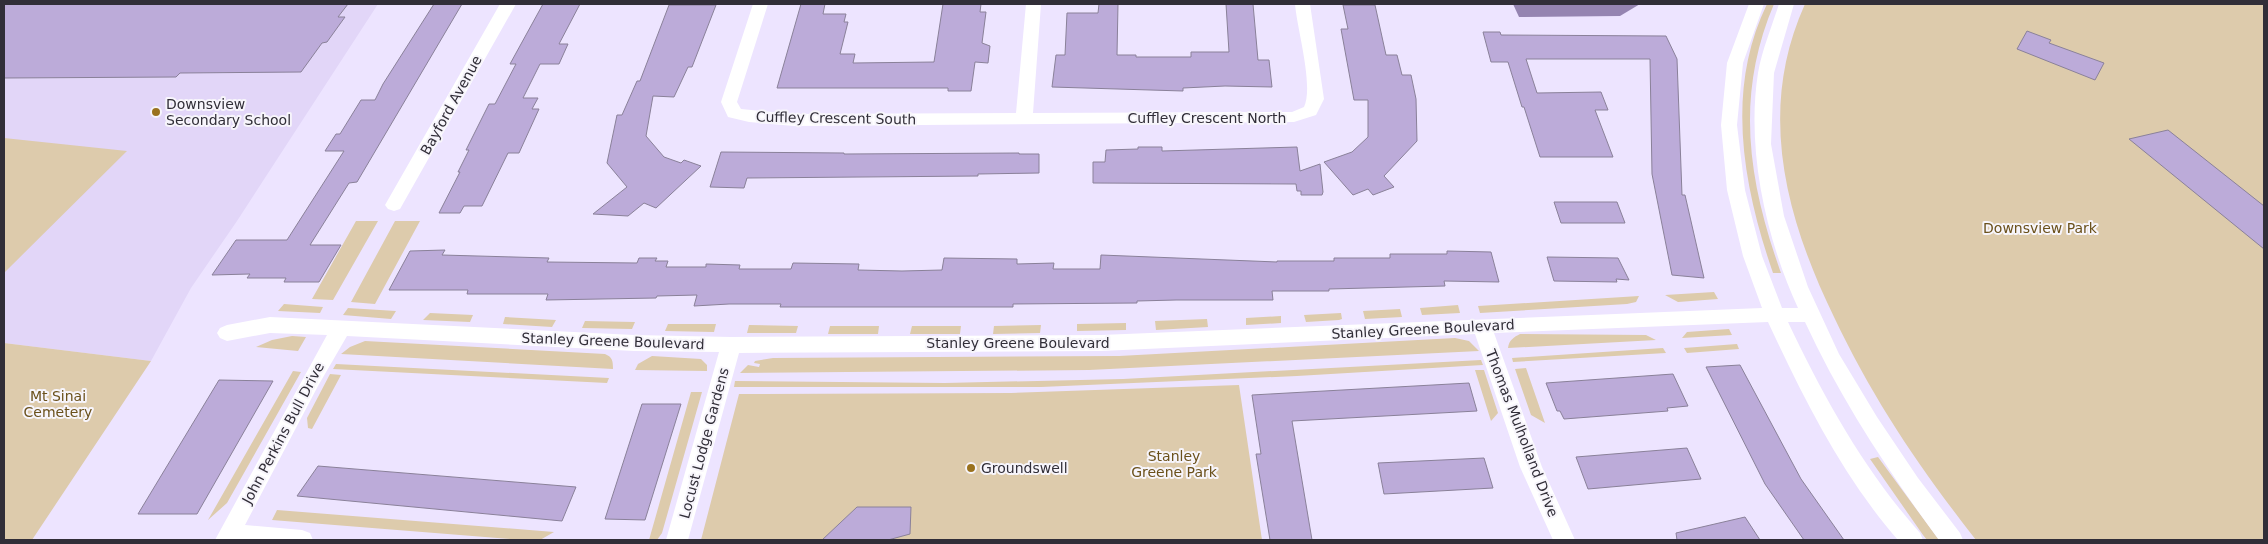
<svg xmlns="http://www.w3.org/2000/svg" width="2268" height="544" viewBox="0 0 2268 544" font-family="'DejaVu Sans',sans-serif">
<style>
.built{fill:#e2d6f8}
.green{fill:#ddcbac}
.water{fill:#9584b1}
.building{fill:#bcabd9;stroke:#8a8199}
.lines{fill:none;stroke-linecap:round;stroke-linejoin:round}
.minor{fill:#fff;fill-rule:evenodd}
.poi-dot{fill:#9a721e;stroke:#f7f5fb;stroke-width:2}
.labels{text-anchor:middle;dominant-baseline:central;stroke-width:4;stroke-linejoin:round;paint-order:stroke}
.poi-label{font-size:14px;fill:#312e38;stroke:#f7f5fb;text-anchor:start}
.street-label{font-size:14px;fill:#312e38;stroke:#f7f5fb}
.park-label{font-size:14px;fill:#6a501a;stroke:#f7f5fb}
</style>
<rect width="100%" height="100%" fill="#ede4ff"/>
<!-- built -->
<path class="built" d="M4 4H378L237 221 191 288 151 361 4 343Z"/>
<!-- green -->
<path class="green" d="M1767 4H1774C1735 96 1748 181 1781 273H1773C1743 186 1725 90 1767 4Z
M1805 4H2264V540H1976C1919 467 1874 401 1834 317 1785 216 1757 110 1805 4Z
M4 138 127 151 4 273Z
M356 221H378L333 300 312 299Z
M395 221H420L375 304 351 302Z
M1714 292 1718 299 1678 302 1665 295Z
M1639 296 1636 302 1627 304 1480 313 1478 306Z
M284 304 323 307 320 313 278 311Z
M1458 305 1460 313 1422 315 1420 308Z
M348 308 396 311 391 319 343 315Z
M1400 309 1402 317 1365 319 1363 311Z
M430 313 473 315 470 322 423 320Z
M1341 313 1342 319 1339 320 1306 322 1304 315Z
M1281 316V323L1246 325V318Z
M505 317 556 320 552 327 503 324Z
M1207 319 1208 327 1156 330 1155 321Z
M585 321 635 322 632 329 582 328Z
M1126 323V330L1077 331V324Z
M668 324H716L714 332 665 331Z
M749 325 798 326 796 333H747Z
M1041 325 1040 333 993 334 994 326Z
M830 326H879L878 334H828Z
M912 326H961L960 334H910Z
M1729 329 1732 335 1682 338 1687 332Z
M1520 334 1646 335 1656 340 1508 348C1509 340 1514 337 1520 334Z
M292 336 306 337 298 351 256 347 272 340Z
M1455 338 1469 341 1479 351 1089 370 740 373 748 365 759 367 760 364 754 363 755 361 773 358 1119 356Z
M365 341 605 354C612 357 613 360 613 369L341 354 350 347Z
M4 343 151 361 32 540H4Z
M1737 344 1739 349 1687 353 1684 348Z
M1663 348 1666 353 1513 362 1512 358Z
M652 356 701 359 707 365V371L635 370 638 364Z
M1481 360 1483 365 1297 376 1041 387H734L735 381 945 383 1123 379Z
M336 364 609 378 607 383 333 369Z
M1526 368 1545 423 1531 415 1515 369Z
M1475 370H1484L1498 413 1491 421Z
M293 371 301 372 227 503 208 520Z
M330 374 341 375 312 429 308 428 307 418Z
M1239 385 1262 540H701L739 394 1011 393Z
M691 392H702L662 533 657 540H649Z
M1878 457 1939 540H1927L1923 535 1870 459Z
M277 510 554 532 540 540H522L272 520Z"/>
<!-- water -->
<path class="water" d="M1513 4H1640L1620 16 1519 17Z"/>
<!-- building -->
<path class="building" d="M4 4H348L338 17H345L327 42 322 43 301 72 180 73 176 77 4 78Z
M434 4H462L357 182 349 183 310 245H341L319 282H284L286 278H247L250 274 212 275 236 240H287L344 151H325L336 134H340L361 100H375L383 84Z
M543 4H580L559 44H568L559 64H540L523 98H538L532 109H539L519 153H508L482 206H464L460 213H439L460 172H458L469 150H466L489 104H495L516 64H510Z
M801 4H825L823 14H846L844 22H848L840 54H855L853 63 934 62 943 4H981L980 12H986L982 43 990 46 988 63 975 62 971 91H948V88H777Z
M1099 4H1118L1117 55H1136V57H1191V52H1229L1226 4H1253L1258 60H1269L1272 87 1225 86 1183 88V91L1052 87 1056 55H1065L1067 13H1098Z
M669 5H716L692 67H688L674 97 653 96 646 136 664 157 681 163 684 160 701 166 656 208 644 203 628 216 593 214 627 187 607 163 617 115H622L637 81H640Z
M1343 5H1375L1386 55H1397L1402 75H1411L1416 99 1417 141 1384 176 1394 187 1373 195 1368 189 1353 195 1324 162 1352 152 1368 137V100H1354L1341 29H1348Z
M2027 31 2051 40 2049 43 2104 63 2095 80 2017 49Z
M1483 32H1500L1501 35 1666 36 1677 59 1682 195H1685L1704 278 1672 275 1652 174 1650 59H1526L1537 93 1601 92 1608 110H1595L1613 157H1540L1524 107H1522L1508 62H1491Z
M2168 130 2264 206V249L2129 139Z
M1138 147H1162V151L1297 147 1300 171 1320 164 1323 192 1322 195H1301V191H1297L1296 184 1093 183V162H1105L1106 150 1138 149Z
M721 152 844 153V154L1019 153V154H1039V173L978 174V176L747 178 744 188 710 187Z
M1554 202H1617L1625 223H1561Z
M445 250 442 255 549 258 547 262 637 263 639 258H657L655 261H668L666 267H706V264L740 265 739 269H791L793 263 859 264 858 270 902 271 942 270 944 258 1017 259V264L1054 263 1053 269H1100L1101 255 1277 262V261H1334V258H1390V254H1447V251L1491 252 1499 282 1444 281 1445 286 1329 289V291H1272L1273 300H1176L1137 301V303L1013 304V307H780L781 304H729L694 306 697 295 657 296 656 298 546 300 548 294H467L468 290H389L410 251Z
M1547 257 1618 258 1629 280 1616 279 1617 282 1554 281Z
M1740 365 1801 479 1844 540H1804L1765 484 1706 367Z
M1673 374 1688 406 1667 408 1668 411 1564 419 1560 411H1557L1546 383Z
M219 380 273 381 197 514H138Z
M1469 383 1477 411 1292 421 1312 540H1270L1256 454H1261L1252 395Z
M642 404H681L645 520 605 519Z
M1687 448 1701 479 1588 489 1576 457Z
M1484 458 1493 488 1384 494 1378 463Z
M318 466 576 487 562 521 297 496Z
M857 507H911L910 534 888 540H822Z
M1745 517 1760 540H1677L1676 533Z"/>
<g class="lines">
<!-- minor -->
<path class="minor" d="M500 4H516L400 209 394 211 388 209 385 205Z
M753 4H768L737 102 741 109 794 114 1016 113 1026 4H1041L1033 113 1292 112 1304 107C1314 86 1297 29 1295 4H1310L1324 99 1316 115 1294 122 794 126 749 122 728 117 721 102Z
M1749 4H1764L1743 63 1737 125 1745 190 1762 256 1782 308H1798C1766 239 1746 149 1758 73 1762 50 1772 26 1779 4H1794L1774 73 1771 144 1784 216 1808 287 1839 354 1877 417 1918 478 1960 533 1963 540H1939C1888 471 1841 400 1805 322H1788C1824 398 1864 470 1920 533L1923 540H1898C1842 476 1804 399 1768 322L1494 333 1542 467 1575 540H1553L1520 467 1475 334 1101 351 739 353 688 540H666L719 352 634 351 347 336 318 386 245 525 302 530 310 533 313 540H215L327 335 270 333 227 341 220 338 217 333 220 328 227 325 270 317 634 335 731 337 1101 335 1762 308 1743 256 1727 190 1721 125 1727 63Z"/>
</g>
<!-- markers -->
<g class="poi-dot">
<circle cx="156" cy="112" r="5"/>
<circle cx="971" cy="468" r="5"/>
</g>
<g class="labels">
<!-- poi labels -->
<g class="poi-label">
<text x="166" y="104">Downsview<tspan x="166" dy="16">Secondary School</tspan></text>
<text x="981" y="468">Groundswell</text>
</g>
<!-- street labels -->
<g class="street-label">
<text transform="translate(451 105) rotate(-61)">Bayford Avenue</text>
<text transform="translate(836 118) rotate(1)">Cuffley Crescent South</text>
<text x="1207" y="118">Cuffley Crescent North</text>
<text transform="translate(1423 329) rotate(-3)">Stanley Greene Boulevard</text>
<text transform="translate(613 341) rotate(2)">Stanley Greene Boulevard</text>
<text x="1018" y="343">Stanley Greene Boulevard</text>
<text transform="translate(283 433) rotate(-62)">John Perkins Bull Drive</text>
<text transform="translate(1522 433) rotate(69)">Thomas Mulholland Drive</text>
<text transform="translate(704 443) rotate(-75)">Locust Lodge Gardens</text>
</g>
<!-- park labels -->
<g class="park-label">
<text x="2040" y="228">Downsview Park</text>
<text x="58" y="396">Mt Sinai<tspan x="58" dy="16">Cemetery</tspan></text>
<text x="1174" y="456">Stanley<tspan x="1174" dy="16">Greene Park</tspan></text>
</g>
</g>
<!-- border -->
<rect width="2268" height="544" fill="none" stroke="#312e38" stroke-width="10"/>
</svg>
